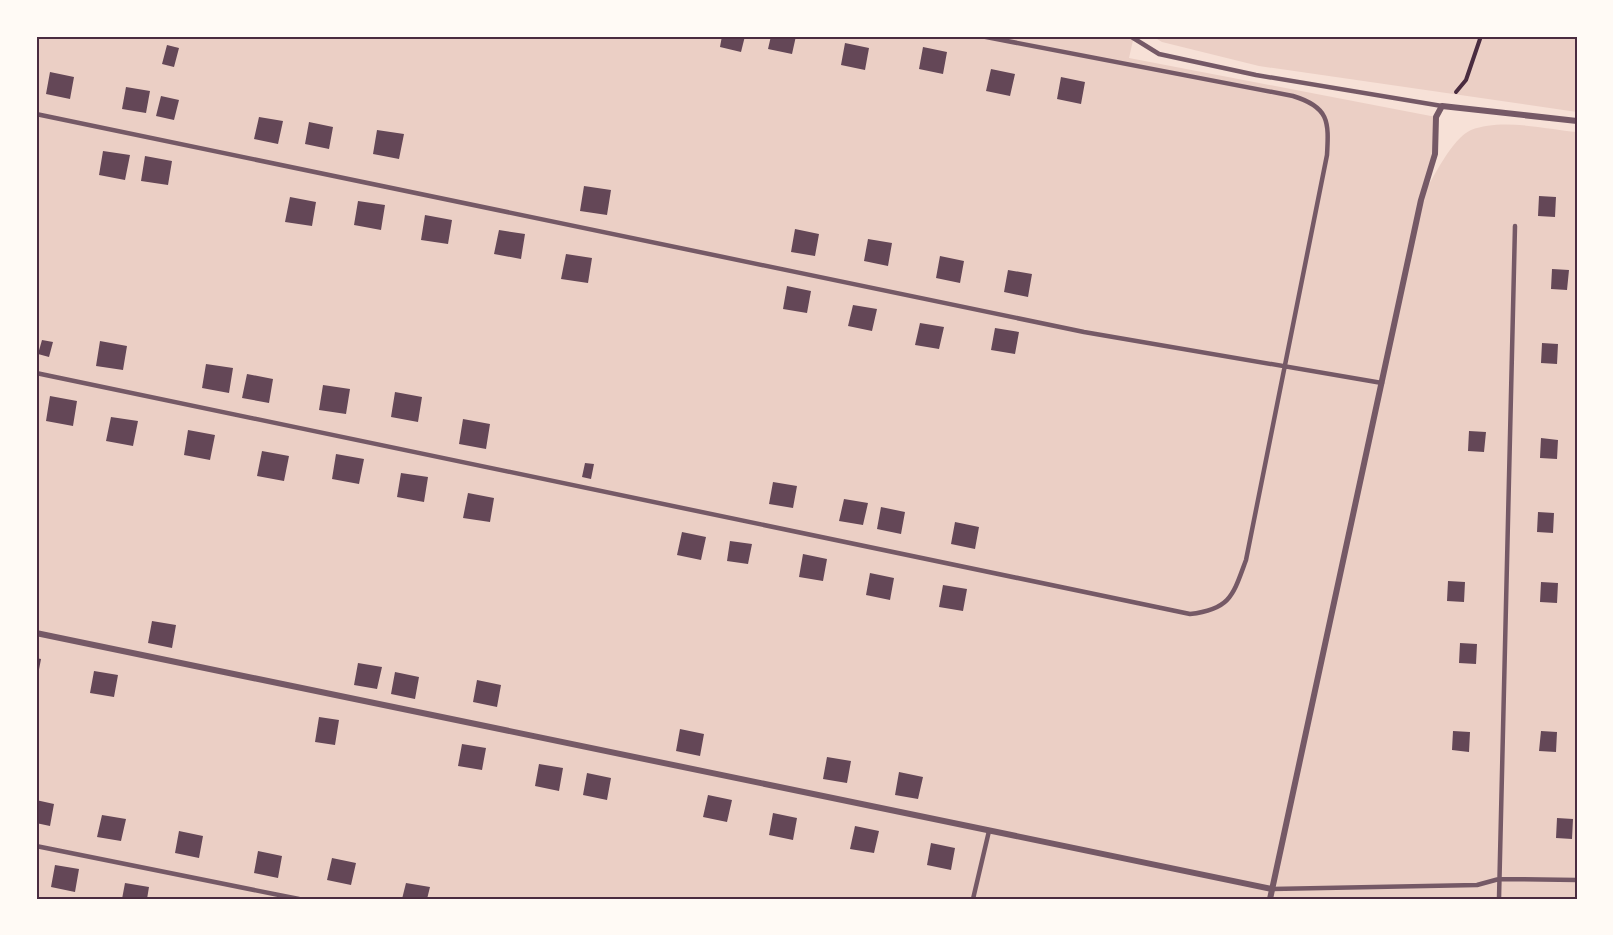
<svg xmlns="http://www.w3.org/2000/svg" width="1613" height="935" viewBox="0 0 1613 935" font-family="Georgia,serif">
<style>
.green{fill:#ebcfc5}
.building{fill:#644757}
.lines{fill:none;stroke-linecap:round;stroke-linejoin:round}
.path{stroke:#4a2c40;stroke-width:4}
.service{stroke:#755966;stroke-width:4.5}
.minor{stroke:#755966;stroke-width:6}
.neatline{fill:none;stroke:#4a2c40;stroke-width:2}
</style>
<rect width="100%" height="100%" fill="#f7e1d7"/>
<!-- green -->
<path class="green" d="M36 36H1134L1129 58 1436 117 1435 154 1422 197C1432 180 1452 138 1471 130 1502 118 1545 129 1577 132V899H36Z
M1152 36H1577V112L1259 66 1162 42Z"/>
<!-- building -->
<path class="building" d="M722 36H745L741 52 720 47Z
M771 36H796L792 54 768 49Z
M845 43 869 48 865 70 841 65Z
M167 45 179 48 174 67 162 64Z
M923 47 947 52 943 74 919 69Z
M991 69 1015 74 1010 96 986 91Z
M50 72 74 77 70 99 46 94Z
M1061 77 1085 82 1081 104 1057 99Z
M126 87 150 91 146 113 122 109Z
M161 96 179 100 174 120 156 116Z
M259 117 283 121 278 144 254 139Z
M309 122 333 127 329 149 305 144Z
M377 130 404 134 399 159 373 154Z
M103 151 130 155 125 180 99 175Z
M145 156 172 161 168 185 141 181Z
M584 186 611 190 607 215 580 211Z
M1539 196 1556 197 1555 217 1538 216Z
M290 197 316 202 312 226 285 222Z
M358 201 385 205 381 230 354 225Z
M425 215 452 220 448 244 421 240Z
M795 229 819 234 815 256 791 252Z
M499 230 525 234 521 259 494 254Z
M868 239 892 243 888 266 864 261Z
M566 254 592 258 588 283 561 279Z
M940 256 964 261 960 283 936 278Z
M1552 269 1569 270 1567 290 1551 289Z
M1008 270 1032 274 1028 297 1004 292Z
M787 286 811 291 807 313 783 309Z
M853 305 877 309 872 331 848 326Z
M920 323 944 327 939 349 915 345Z
M995 328 1019 332 1015 354 991 350Z
M42 340 53 342 49 357 38 354Z
M100 341 127 346 123 370 96 366Z
M1542 343 1558 344 1557 364 1541 363Z
M206 364 233 368 229 393 202 388Z
M247 374 273 379 269 403 242 398Z
M323 385 350 389 346 414 319 410Z
M395 392 422 397 418 422 391 417Z
M50 396 77 401 73 426 46 421Z
M111 417 138 421 133 446 106 441Z
M463 419 490 424 486 449 459 444Z
M188 430 215 435 210 460 184 455Z
M1469 431 1486 432 1484 452 1468 451Z
M1541 438 1558 440 1557 459 1540 458Z
M262 451 289 456 284 481 257 476Z
M336 454 364 459 359 484 332 479Z
M585 463 594 464 591 479 582 477Z
M401 473 428 477 424 502 397 497Z
M773 482 797 486 793 508 769 504Z
M468 493 494 498 490 522 463 518Z
M844 499 868 503 863 525 839 521Z
M881 507 905 512 901 534 877 529Z
M1538 512 1554 513 1553 533 1537 532Z
M955 522 979 527 975 549 951 544Z
M682 532 706 537 701 560 677 555Z
M730 541 752 544 748 564 727 561Z
M803 554 827 559 823 581 799 577Z
M870 573 894 578 890 600 866 595Z
M1448 581 1465 582 1464 602 1447 601Z
M1541 582 1558 583 1557 603 1540 602Z
M943 585 967 589 963 611 939 607Z
M152 621 176 625 172 648 148 643Z
M1460 643 1477 644 1476 664 1459 663Z
M36 658 41 659 37 680H36Z
M358 663 382 667 377 689 354 685Z
M94 671 118 675 114 697 90 693Z
M395 672 419 677 415 699 391 694Z
M477 680 501 685 497 707 473 702Z
M319 717 339 720 335 745 315 742Z
M680 729 704 734 700 756 676 751Z
M1453 731 1470 732 1469 752 1452 750Z
M1541 731 1557 732 1556 752 1539 751Z
M462 744 486 748 482 770 458 766Z
M827 757 851 761 847 783 823 779Z
M539 764 563 768 559 791 535 786Z
M899 772 923 777 918 799 895 795Z
M587 773 611 778 607 800 583 795Z
M708 795 732 800 727 822 703 817Z
M36 800 54 804 50 826 36 823Z
M773 813 797 818 793 840 769 835Z
M102 815 126 819 121 841 97 837Z
M1557 818 1573 819 1572 839 1556 838Z
M855 826 879 831 874 853 850 849Z
M179 831 203 836 199 858 175 853Z
M931 843 955 848 951 870 927 865Z
M258 851 282 856 278 878 254 873Z
M332 858 356 863 351 885 327 880Z
M55 865 79 869 75 892 51 887Z
M125 883 149 887 147 899H122Z
M406 883 430 887 427 899H402Z"/>
<g class="lines">
<!-- path -->
<path class="path" d="M1456 92 1466 80 1481 36"/>
<!-- service -->
<path class="service" d="M1130 36 1159 54 1256 75 1442 106
M36 114 1084 332 1382 383
M36 373 1190 614C1231 609 1233 595 1246 560L1327 155C1329 121 1329 107 1293 96L981 36
M36 846 299 899
M1272 889 1477 885 1499 879 1577 880
M973 899 989 831
M1499 899 1515 226"/>
<!-- minor -->
<path class="minor" d="M36 633 1272 889
M1270 899 1421 200 1435 154 1436 117 1442 106 1577 121"/>
</g>
<!-- border -->
<rect width="1613" height="935" fill="none" stroke="#fffaf5" stroke-width="75"/>
<rect x="38" y="38" width="1538" height="860" class="neatline"/>
</svg>
